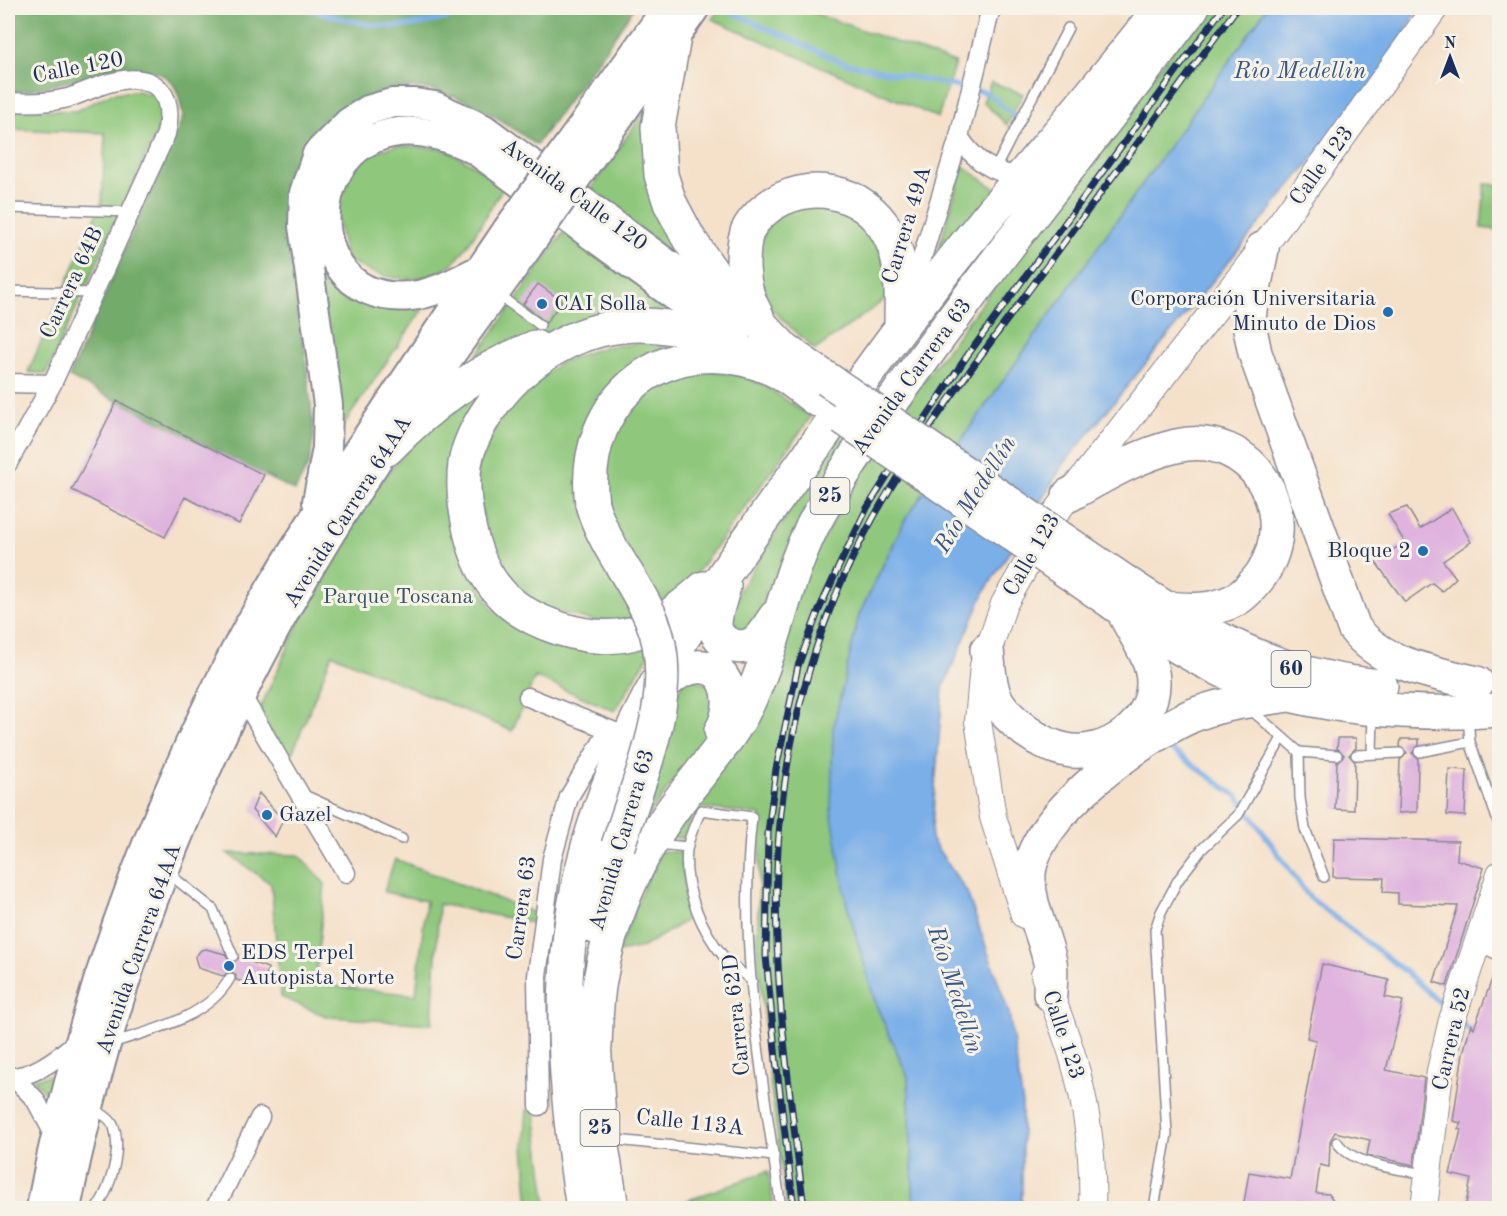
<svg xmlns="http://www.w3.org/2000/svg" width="1507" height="1216" viewBox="0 0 1507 1216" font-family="'Old Standard TT',serif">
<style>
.green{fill:#8fc77b;stroke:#557b6c;stroke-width:1.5}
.forest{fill:#73ac6b;stroke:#476e64;stroke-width:1.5}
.water{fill:#7aafe8;stroke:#4a6fa3;stroke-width:1.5}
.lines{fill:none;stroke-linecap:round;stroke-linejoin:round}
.stream{stroke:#7aafe8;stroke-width:5}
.building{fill:#dfb3de}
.lane-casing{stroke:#888894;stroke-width:12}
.street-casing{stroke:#888894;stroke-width:21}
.secondary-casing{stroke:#888894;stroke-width:28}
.primary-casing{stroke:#888894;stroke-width:32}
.highway-casing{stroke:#888894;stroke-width:36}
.lane{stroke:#fff;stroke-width:9}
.street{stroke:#fff;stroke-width:18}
.secondary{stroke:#fff;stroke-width:26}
.primary{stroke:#fff;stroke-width:28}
.highway{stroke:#fff;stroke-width:33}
.rail-casing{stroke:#1b2f5e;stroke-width:7}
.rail{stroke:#f7f3e8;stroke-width:4.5;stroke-dasharray:14;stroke-linecap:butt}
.primary-bridge-casing{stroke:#888894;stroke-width:32;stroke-linecap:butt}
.highway-bridge-casing{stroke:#888894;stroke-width:36;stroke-linecap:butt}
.primary-bridge{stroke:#fff;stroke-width:28}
.highway-bridge{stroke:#fff;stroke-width:33}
.poi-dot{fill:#1f6fb2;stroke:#f7f3e8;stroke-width:2}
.labels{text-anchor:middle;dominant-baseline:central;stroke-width:6;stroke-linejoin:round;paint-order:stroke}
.shield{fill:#f7f3e8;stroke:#5d6a87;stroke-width:1.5}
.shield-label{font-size:21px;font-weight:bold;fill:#1b2f5e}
.street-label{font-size:22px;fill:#1b2f5e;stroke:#f7f3e8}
.poi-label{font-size:22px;fill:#1b2f5e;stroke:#f7f3e8;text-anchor:start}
.park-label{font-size:22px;fill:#385565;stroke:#f7f3e8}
.water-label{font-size:24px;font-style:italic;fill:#385587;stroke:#f7f3e8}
</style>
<rect width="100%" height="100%" fill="#f7f3e8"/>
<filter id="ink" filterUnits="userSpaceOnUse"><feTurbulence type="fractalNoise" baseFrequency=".0167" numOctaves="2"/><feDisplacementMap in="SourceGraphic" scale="12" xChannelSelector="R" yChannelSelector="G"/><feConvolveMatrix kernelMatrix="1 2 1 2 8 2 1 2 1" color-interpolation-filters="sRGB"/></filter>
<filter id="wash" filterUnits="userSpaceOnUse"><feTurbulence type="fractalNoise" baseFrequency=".008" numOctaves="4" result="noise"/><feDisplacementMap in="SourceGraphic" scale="24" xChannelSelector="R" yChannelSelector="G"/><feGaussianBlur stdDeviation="1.35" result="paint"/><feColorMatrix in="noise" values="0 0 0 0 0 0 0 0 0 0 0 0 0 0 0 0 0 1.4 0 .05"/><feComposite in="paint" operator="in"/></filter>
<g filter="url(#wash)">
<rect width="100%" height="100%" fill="#f5e1ca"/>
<!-- green -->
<path class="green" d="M721 8H800L955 63 938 118 712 19Z
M1204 8H1267L906 518 859 615 847 905 876 1005 908 1077 914 1208H787L770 1080 757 947 761 815 697 807 683 839 667 836 825 535 900 412Z
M991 82 1023 94 1007 125 983 102Z
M138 91 155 96 162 107 158 129 46 374 28 372 102 202 105 133 8 129V109L76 111 112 93Z
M644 112 690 271 591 188Z
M398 145 446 149 505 184C493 203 470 247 455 261 424 290 378 280 345 258L336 210 348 175 369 154Z
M963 166 997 190 932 271Z
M1485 184 1499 185V230L1481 228Z
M818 200 863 216 893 280 883 301 815 350 753 292 752 258 773 214Z
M313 220 358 301 392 309 425 306 340 430Z
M567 228 702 326 596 320 551 331 476 356Z
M644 343 683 348 643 363 596 476 633 393 694 368 744 376 765 386 811 417 690 582 661 606 627 620 594 621 545 608 516 591 493 563 474 474 507 400 563 361 604 347Z
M498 375 485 395 470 567 492 609 556 642 661 635 615 711 535 677 512 731 332 654 288 764 259 711C300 622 337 528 404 454 431 424 467 400 498 375Z
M838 435 851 446 774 582 759 619 752 629 735 635 725 613Z
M686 676 719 689 712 727 637 832 608 828Z
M658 851 681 852 685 890 695 915 643 947 618 952Z
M227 853 299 855 325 884 315 984 416 995 426 901 384 892 395 859 535 913 532 923 439 904 432 1024 328 1017 281 997 271 884Z
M56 1074 49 1098 33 1079Z
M527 1110 535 1112 547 1208H529L524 1146Z
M768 1171 774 1208H684L683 1202Z"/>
<!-- forest -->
<path class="forest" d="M8 8H634L597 62 536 145C488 109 426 68 366 98 331 115 309 139 296 177 283 215 295 269 300 308 305 351 310 393 314 435L309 464 295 491 69 377 183 117C180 103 179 84 164 76 134 57 48 92 8 92Z"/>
<!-- water -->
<path class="water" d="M1267 8H1419L1383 72 1063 465 985 591 943 688 931 839 967 892 1009 1013 1022 1098V1208H914L908 1077 876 1005 847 905 831 810 833 729 859 615 906 518Z"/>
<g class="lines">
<!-- stream -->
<path class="stream" d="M304 8C355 22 386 34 439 20 451 17 460 16 468 8
M722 8 844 63 988 93 1014 116
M1165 745 1238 797 1309 897 1407 973 1448 1010
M1459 1021 1474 1035"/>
</g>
<g id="blocks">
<!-- building -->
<path class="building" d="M538 284 562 301 546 323 523 304Z
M117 401 264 475 239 524 185 497 165 537 72 490Z
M1407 507 1420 529 1452 508 1471 542 1443 561 1456 578 1442 591 1432 583 1405 602 1374 560 1405 543 1388 514Z
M1338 738H1356V748L1349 755 1355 762 1354 810 1335 809 1337 762 1344 755 1337 748Z
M1401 739H1419V745L1412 753 1418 759 1417 812 1398 813 1400 760 1407 753 1400 746Z
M1449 769 1467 770 1465 816 1447 815Z
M259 793 283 820 275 837 252 810Z
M1334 838 1458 841 1457 860 1484 868 1447 986 1434 982 1458 906 1398 904V893L1383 892 1384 878 1333 877Z
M206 949 225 954 232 963 239 958 268 968 264 984 258 986 236 980V975L231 971 223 976 198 968 195 957 201 950Z
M1498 963 1500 1046 1496 1068H1500V1209H1465L1471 1179 1450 1174 1461 1130 1458 1129 1461 1123 1453 1121 1463 1053 1471 1024 1474 1028Z
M1322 964 1389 980 1385 997 1403 1001 1386 1070 1424 1078 1414 1165 1367 1155 1370 1140 1335 1132 1330 1141 1329 1167 1320 1165 1316 1193 1329 1194 1339 1209H1243L1249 1172 1290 1179 1316 1040 1307 1038Z"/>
</g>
</g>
<g filter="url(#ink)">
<use href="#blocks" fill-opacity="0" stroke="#888894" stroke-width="1.5"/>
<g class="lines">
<!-- lane casing -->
<g class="lane-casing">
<path id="lane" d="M937 11 938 8
M994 171 1068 28
M8 208 131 212
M8 291 93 293
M497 294 540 325
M1249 708 1299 752 1337 755
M1468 717 1470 742 1500 827
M1299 752 1300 798 1305 829 1324 877
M1419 752 1470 742
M1372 754 1373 713
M1356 755 1400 753
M302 794 402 839
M657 844 688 847
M168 873 213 909 233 956
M752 981C743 973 731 966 724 957 700 928 683 887 687 849 689 836 696 822 701 810L752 817C737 948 763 1080 781 1208
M111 1043C151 1031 209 1017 230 978
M93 1110C101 1113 111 1119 114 1127 122 1151 110 1189 97 1208
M606 1139 774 1156
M1337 1142C1353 1166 1399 1169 1426 1174
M1154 1208 1167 1134 1155 930 1161 912 1178 880 1202 849 1238 815 1282 738"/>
</g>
<!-- street casing -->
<g class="street-casing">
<path id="street" d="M8 102C28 103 48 103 68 98 84 93 100 84 117 81 158 73 175 96 166 134L52 384 8 463
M959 137C976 162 991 172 1021 177
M909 300 959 137 991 8
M8 383 52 384
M242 696 346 873
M528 697 620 734
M1478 941 1500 951
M8 1077C34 1078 60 1057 78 1040
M13 1077 35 1099 55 1136
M539 1106 537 976 552 859 569 797 609 730
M215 1208 260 1117"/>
</g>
<!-- secondary casing -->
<g class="secondary-casing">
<path id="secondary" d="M1024 915 993 817 978 721 983 666 1004 604 1057 511 1262 249 1435 8
M1044 975C1053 1003 1065 1030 1073 1058 1087 1105 1094 1159 1092 1208
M1424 1208 1440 1071 1452 1020 1500 874"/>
</g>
<!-- primary casing -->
<g class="primary-casing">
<path id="primary" d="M568 146 667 8
M589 160 695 8
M479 270C457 281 436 293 411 296 275 309 305 64 475 150L736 341
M317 502 327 448 328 405 303 226 304 193 317 154 349 122 368 110 392 103H415L435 106 484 129 737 315
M41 1208C76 1018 144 828 233 655 261 601 294 550 326 499 385 409 446 320 507 230
M66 1208C111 984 194 767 309 569 374 457 453 352 528 247"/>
</g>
<!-- highway casing -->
<g class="highway-casing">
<path id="highway" d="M674 37 658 127 661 175 670 203 689 239 716 278 785 350 827 379
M1262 249 1250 309 1249 324 1255 353 1354 628C1382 665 1434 673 1477 683
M757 316C748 301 744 286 743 268 743 256 743 244 747 232 750 224 760 213 767 208 806 178 864 189 888 233 904 261 901 295 901 327
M387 449C433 402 475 372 535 347
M1069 495C1103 476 1138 455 1176 446 1253 428 1303 514 1261 575 1254 584 1245 595 1235 600 1212 612 1189 610 1164 608
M592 504C578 397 671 324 772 369 788 376 803 390 817 400
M1125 582C1206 636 1281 678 1381 686
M724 586C721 598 715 612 715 624 715 641 735 651 750 645 761 641 768 627 775 617
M704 588C657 629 625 649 561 629 509 613 482 583 470 531 465 509 462 486 465 464 468 446 477 428 486 414 524 355 589 319 659 326 702 330 737 349 773 369
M1113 603C1165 642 1226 679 1290 695 1357 711 1431 715 1500 710
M987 650C989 666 989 685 996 699 1009 722 1040 745 1066 750 1106 758 1154 724 1153 682 1153 659 1135 635 1125 615
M654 694C663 686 672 674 684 670 727 654 739 700 721 731
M595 927 618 846
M1050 994C1050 984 1052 972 1050 962 1044 933 1027 904 1029 873 1035 815 1140 739 1191 716 1222 703 1256 700 1289 695
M593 1026 600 1135 612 1208
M595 1047C596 1025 596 1002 600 980 609 926 633 867 664 822 688 785 722 752 743 713 777 650 783 577 819 514 861 442 911 375 961 308 1037 207 1116 108 1192 8
M583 1208C565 1096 554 982 582 869 617 725 698 609 783 491 848 400 912 309 983 223 1042 151 1104 82 1160 8"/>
</g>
<!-- lane -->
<use href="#lane" class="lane"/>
<!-- street -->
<use href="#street" class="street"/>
<!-- secondary -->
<use href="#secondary" class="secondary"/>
<!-- primary -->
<use href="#primary" class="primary"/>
<!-- highway -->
<use href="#highway" class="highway"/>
<!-- rail casing -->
<g class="rail-casing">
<path id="rail" d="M794 1208 776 1060 766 956 768 833 776 769 798 666 818 612 839 566 867 508 893 467 967 356 1223 8
M804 1208C789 1085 769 959 779 834 785 760 802 682 829 612 876 489 961 383 1038 278 1104 188 1171 98 1237 8"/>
</g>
<!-- rail -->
<use href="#rail" class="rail"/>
<!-- primary-bridge casing -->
<g class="primary-bridge-casing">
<path id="primary-bridge" d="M507 230 568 146
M528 247 589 160"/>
</g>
<!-- highway-bridge casing -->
<g class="highway-bridge-casing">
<path id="highway-bridge" d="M827 379 1125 582
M843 418 1113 603
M592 504C604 546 634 579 651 618 682 689 639 777 618 846"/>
</g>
<!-- primary-bridge -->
<use href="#primary-bridge" class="primary-bridge"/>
<!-- highway-bridge -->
<use href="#highway-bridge" class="highway-bridge"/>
</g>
</g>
<!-- markers -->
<g class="poi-dot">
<circle cx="542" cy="304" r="6"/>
<circle cx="1388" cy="312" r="6"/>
<circle cx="1423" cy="551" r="6"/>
<circle cx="267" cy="815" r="6"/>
<circle cx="229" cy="966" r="6"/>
</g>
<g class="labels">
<!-- shield labels -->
<g class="shield">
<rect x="810.5" y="478" width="39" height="36" rx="4.5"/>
<rect x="1271.5" y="651" width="39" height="36" rx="4.5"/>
<rect x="580.5" y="1110" width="39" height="36" rx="4.5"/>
</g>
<g class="shield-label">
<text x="830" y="496">25</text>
<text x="1291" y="669">60</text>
<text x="600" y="1128">25</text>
</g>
<!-- street labels -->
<g class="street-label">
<text transform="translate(78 68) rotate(-11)">Calle 120</text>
<text transform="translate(1322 166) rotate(-54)">Calle 123</text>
<text transform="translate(574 195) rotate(36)">Avenida Calle 120</text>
<text transform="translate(907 225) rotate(-73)">Carrera 49A</text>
<text transform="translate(72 283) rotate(-65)">Carrera 64B</text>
<text transform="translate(912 377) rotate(-54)">Avenida Carrera 63</text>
<text transform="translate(348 512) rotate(-58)">Avenida Carrera 64AA</text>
<text transform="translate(1032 555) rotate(-60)">Calle 123</text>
<text transform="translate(622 840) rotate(-74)">Avenida Carrera 63</text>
<text transform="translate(522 908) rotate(-82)">Carrera 63</text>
<text transform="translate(139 949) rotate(-71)">Avenida Carrera 64AA</text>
<text transform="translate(737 1015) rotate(-96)">Carrera 62D</text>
<text transform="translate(1063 1035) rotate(72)">Calle 123</text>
<text transform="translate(1452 1039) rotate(-77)">Carrera 52</text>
<text transform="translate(690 1123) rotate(6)">Calle 113A</text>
</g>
<!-- poi labels -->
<g class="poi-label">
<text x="1376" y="299" text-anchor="end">Corporación Universitaria<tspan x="1376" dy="25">Minuto de Dios</tspan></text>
<text x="554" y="304">CAI Solla</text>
<text x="1411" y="551" text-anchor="end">Bloque 2</text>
<text x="279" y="815">Gazel</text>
<text x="241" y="953">EDS Terpel<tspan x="241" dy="25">Autopista Norte</tspan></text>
</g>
<!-- park labels -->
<g class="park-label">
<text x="398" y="597">Parque Toscana</text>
</g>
<!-- water labels -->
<g class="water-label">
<text x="1300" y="72">Rio Medellin</text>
<text transform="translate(976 495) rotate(-58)">Río Medellín</text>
<text transform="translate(954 990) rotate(72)">Río Medellín</text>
</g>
</g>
<!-- margin -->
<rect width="1507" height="1216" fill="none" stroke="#f7f3e8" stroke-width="30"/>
<!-- north arrow -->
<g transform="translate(1450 57)" stroke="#f7f3e8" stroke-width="4.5" paint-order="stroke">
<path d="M0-4.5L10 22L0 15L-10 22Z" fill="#1b2f5e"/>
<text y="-9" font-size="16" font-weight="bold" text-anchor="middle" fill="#1b2f5e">N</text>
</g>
</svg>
